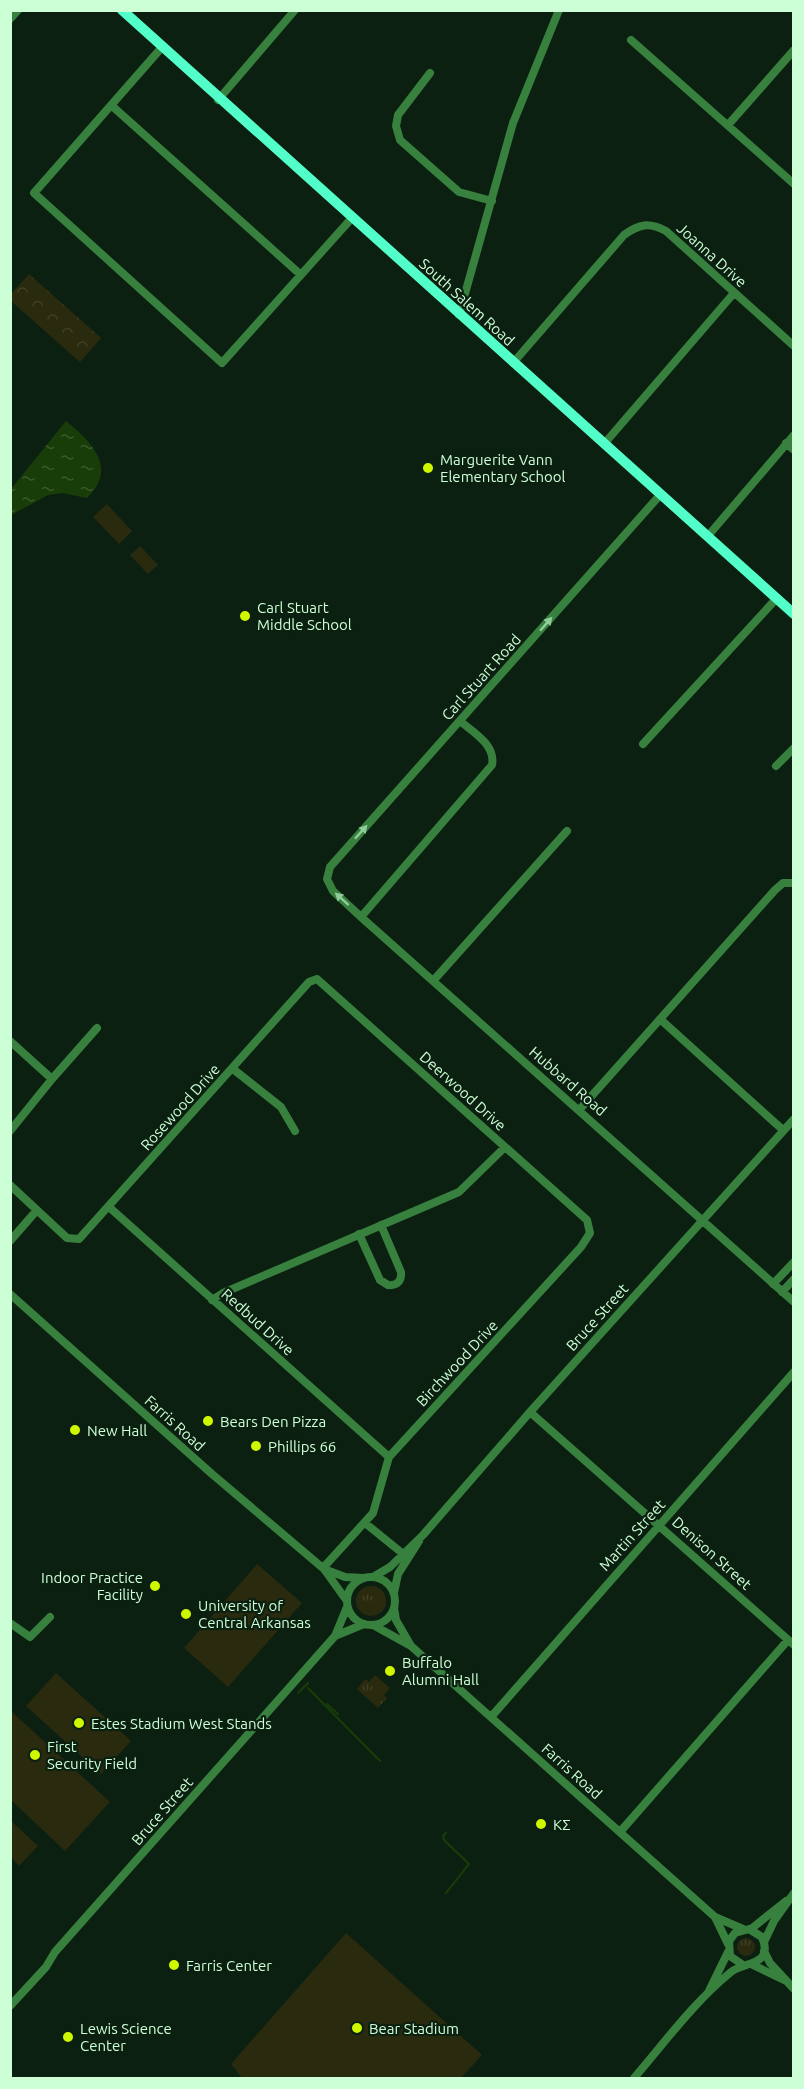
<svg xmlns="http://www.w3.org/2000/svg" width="804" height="2089" viewBox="0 0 804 2089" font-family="Ubuntu,sans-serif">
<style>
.grass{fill:url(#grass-tufts)}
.park{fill:url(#park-crowns)}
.garden{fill:#2a2a0f}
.water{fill:url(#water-ripples)}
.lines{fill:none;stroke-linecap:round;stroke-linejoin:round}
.stream{stroke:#193d08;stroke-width:2}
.minor{stroke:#37803e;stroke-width:8}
.major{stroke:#53ffc9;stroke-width:10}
.oneway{fill:#90cc99}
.poi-dot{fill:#cff700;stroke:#0c2011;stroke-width:2}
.labels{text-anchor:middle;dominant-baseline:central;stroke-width:4.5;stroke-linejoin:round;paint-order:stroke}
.street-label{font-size:15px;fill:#ccffd5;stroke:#0c2011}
.poi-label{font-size:15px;fill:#ccffd5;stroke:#0c2011;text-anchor:start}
</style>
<defs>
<pattern id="grass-tufts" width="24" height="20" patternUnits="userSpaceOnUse" patternTransform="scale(1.5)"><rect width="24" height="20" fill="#2a2a0f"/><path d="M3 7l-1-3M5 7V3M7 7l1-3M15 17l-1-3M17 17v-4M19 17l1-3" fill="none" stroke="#3e3f26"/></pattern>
<pattern id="park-crowns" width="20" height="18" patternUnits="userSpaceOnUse" patternTransform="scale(1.5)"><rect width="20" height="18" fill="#2a2a0f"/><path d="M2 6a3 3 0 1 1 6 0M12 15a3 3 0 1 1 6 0" fill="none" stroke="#3e3f26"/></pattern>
<pattern id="water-ripples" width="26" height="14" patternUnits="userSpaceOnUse" patternTransform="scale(1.5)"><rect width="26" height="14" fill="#193d08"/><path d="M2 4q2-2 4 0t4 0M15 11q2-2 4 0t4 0" fill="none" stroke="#395a2b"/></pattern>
</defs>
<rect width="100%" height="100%" fill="#0c2011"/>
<!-- grass -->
<path class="grass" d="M356 1601a15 15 0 1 1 30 0a15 15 0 1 1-30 0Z
M375 1675 390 1688 384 1695 387 1698 378 1708 357 1689 365 1679 369 1682Z
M737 1947a9 9 0 1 1 18 0a9 9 0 1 1-18 0Z"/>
<!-- park -->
<path class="park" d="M29 274 101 338 80 362 11 301V294Z"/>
<!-- garden -->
<path class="garden" d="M107 504 132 531 119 544 93 517Z
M140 546 158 565 148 574 130 555Z
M257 1564 302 1603 228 1687 184 1648Z
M56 1673 131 1741 101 1774 26 1706Z
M10 1710 110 1802 65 1851 11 1800Z
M10 1820 38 1846 19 1866 11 1857Z
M346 1933 482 2055 461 2078H242L231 2064Z"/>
<!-- water -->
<path class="water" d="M66 421C92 442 118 468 87 498L62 493 48 495 11 515V489Z"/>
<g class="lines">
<!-- stream -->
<path class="stream" d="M308 1688 380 1761
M298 1693 308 1683
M327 1704 338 1714
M446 1833 443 1836 444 1840 469 1864 446 1893"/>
<!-- minor -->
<path class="minor" d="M10 19 18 10
M631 40 794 184
M163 46 34 193 222 363 351 219
M430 73 398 115 396 126 400 140 459 192 492 201
M218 100 295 10
M111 105 301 275
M728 125 794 50
M459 315 513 123 559 10
M513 363 624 235C639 224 649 222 666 231L794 346
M786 443 794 450
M604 444 734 293
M660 495 330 867 327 879 333 891 361 917 794 1302
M707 537 794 435
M643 744 776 599
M776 766 794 748
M361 917 492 765C496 745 473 732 460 721
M433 981 567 831
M660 1019 783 1130
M10 1041 52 1079
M233 1069 281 1107 295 1131
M580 1109 775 890 783 883H794
M10 1131 52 1079 97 1028
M10 1185 67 1238 79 1239 309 982 317 979 587 1220 590 1233 581 1247 389 1457 373 1513 323 1568
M109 1207 389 1457
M359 1234 380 1280 388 1285C397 1286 402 1281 401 1272L381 1225
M10 1241 37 1210
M773 1284 794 1262
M782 1292 794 1279
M10 1294 212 1474 324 1569 345 1577 363 1578
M212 1300 223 1293 459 1192 504 1148
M530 1412 794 1645
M365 1523 402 1553
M324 1569 347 1601
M373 1577 390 1567 423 1535 530 1412 794 1119
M347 1601a24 24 0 1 1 48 0a24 24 0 1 1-48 0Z
M394 1593 398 1574 419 1541
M394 1608 396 1620 411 1646
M10 1623 30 1637 50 1617
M373 1625 411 1646 715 1917 743 1929
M335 1636 347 1607
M491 1717 794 1372
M620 1832 788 1640
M715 1917 728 1944
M751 1929 786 1901
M764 1942 774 1921 794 1893
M764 1951 770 1963 794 1989
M751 1964 784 1980
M709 1991 728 1952
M10 2006 46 1967 55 1952 335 1636 364 1624
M634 2078C665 2042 694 2002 731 1972 745 1961 774 1966 762 1937L749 1929 735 1933 729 1941 730 1956 743 1965"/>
<!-- major -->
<path class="major" d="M122 10 794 614"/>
</g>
<!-- one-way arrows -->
<defs><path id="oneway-solid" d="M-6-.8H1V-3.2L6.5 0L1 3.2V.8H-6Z" transform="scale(1.5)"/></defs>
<g class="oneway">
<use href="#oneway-solid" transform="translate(546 624) rotate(-49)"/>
<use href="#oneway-solid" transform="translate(361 832) rotate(-48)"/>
<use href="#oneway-solid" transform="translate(342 899) rotate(-138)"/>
</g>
<!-- markers -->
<g class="poi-dot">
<circle cx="428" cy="468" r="6"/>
<circle cx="245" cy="616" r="6"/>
<circle cx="208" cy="1421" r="6"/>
<circle cx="75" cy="1430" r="6"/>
<circle cx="256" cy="1446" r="6"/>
<circle cx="155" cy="1586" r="6"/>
<circle cx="186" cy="1614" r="6"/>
<circle cx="390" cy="1671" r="6"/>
<circle cx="79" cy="1723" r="6"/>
<circle cx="35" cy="1755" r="6"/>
<circle cx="541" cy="1824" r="6"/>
<circle cx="174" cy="1965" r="6"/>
<circle cx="357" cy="2028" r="6"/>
<circle cx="68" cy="2037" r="6"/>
</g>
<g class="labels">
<!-- street labels -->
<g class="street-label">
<text transform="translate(712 255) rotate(42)">Joanna Drive</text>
<text transform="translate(467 302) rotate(42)">South Salem Road</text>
<text transform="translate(481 677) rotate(-48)">Carl Stuart Road</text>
<text transform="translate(568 1081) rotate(41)">Hubbard Road</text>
<text transform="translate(463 1091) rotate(42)">Deerwood Drive</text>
<text transform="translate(180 1107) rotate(-48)">Rosewood Drive</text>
<text transform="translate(597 1317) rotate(-48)">Bruce Street</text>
<text transform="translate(258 1322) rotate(42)">Redbud Drive</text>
<text transform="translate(457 1363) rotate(-47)">Birchwood Drive</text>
<text transform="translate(175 1423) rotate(42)">Farris Road</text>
<text transform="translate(632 1535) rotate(-48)">Martin Street</text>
<text transform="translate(712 1553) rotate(42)">Denison Street</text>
<text transform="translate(572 1771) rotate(42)">Farris Road</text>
<text transform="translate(162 1811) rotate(-49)">Bruce Street</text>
</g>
<!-- poi labels -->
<g class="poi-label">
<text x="440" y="459">Marguerite Vann<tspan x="440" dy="17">Elementary School</tspan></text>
<text x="257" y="607">Carl Stuart<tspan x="257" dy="17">Middle School</tspan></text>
<text x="220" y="1421">Bears Den Pizza</text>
<text x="87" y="1430">New Hall</text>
<text x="268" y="1446">Phillips 66</text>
<text x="143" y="1577" text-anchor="end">Indoor Practice<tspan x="143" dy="17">Facility</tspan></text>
<text x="198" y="1605">University of<tspan x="198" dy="17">Central Arkansas</tspan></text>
<text x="402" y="1662">Buffalo<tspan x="402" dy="17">Alumni Hall</tspan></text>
<text x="91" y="1723">Estes Stadium West Stands</text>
<text x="47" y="1746">First<tspan x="47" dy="17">Security Field</tspan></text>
<text x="553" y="1824">KΣ</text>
<text x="186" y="1965">Farris Center</text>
<text x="80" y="2028">Lewis Science<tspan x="80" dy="17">Center</tspan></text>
<text x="369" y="2028">Bear Stadium</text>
</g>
</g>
<!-- border -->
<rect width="804" height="2089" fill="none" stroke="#ccffd5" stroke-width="24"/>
</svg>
